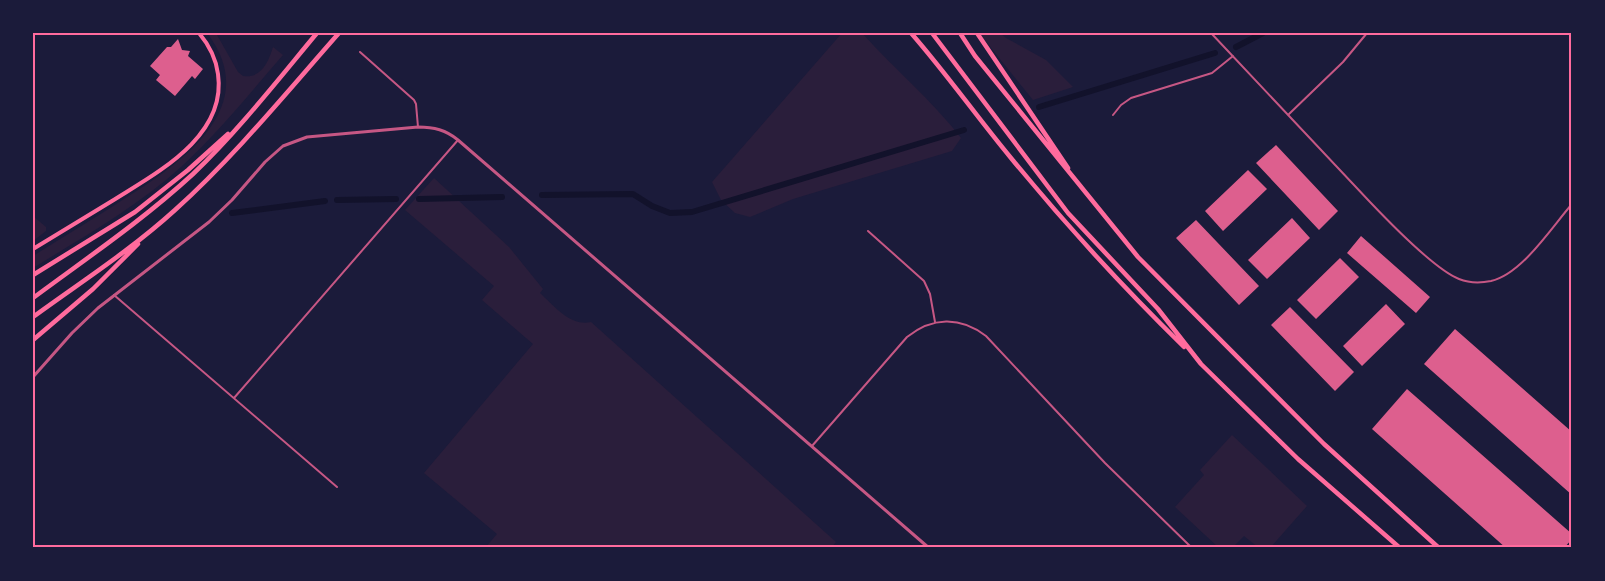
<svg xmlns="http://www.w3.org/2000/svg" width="1605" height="581" viewBox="0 0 1605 581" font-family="'Open Sans',sans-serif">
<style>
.green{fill:#2a1e3b}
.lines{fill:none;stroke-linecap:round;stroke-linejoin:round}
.canal{stroke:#12122b;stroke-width:6}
.building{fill:#dd5f8e}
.minor{stroke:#c65784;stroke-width:2}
.tertiary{stroke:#c65784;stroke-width:3}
.secondary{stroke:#ff6b9d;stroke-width:4}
.motorway{stroke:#ff6b9d;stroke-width:4.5}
.neatline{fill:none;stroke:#ff6b9d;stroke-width:2}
</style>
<rect width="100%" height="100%" fill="#1b1b3a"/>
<!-- green -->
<path class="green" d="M207 33H215L217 35 238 72 243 76C262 79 269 60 273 47L283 55C250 93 218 133 181 167 137 207 83 237 33 268V256C60 239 88 222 115 205 172 169 267 111 207 33Z
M842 33H862C894 69 932 100 961 138L952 151 793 199 750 217 735 213 721 200 712 182Z
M979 33H1000L1006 38 1046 60 1073 87 1033 100Z
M434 178 509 247 543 289 540 293C554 306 571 327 591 322L836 542 831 548H485L497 534 424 473 533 344 482 300 494 286 405 210Z
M33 216 46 227V231L33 241Z
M1232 435 1307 506 1270 548H1259L1244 536 1232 548H1219L1175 507 1204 475 1200 470Z"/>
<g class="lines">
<!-- canal -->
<path class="canal" d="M1236 47 1263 33
M1039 107 1215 53
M542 195 633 194 652 206 670 213 692 212 964 130
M419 199 502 197
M337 200 396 199
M232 213 325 201"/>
</g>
<!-- building -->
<path class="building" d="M178 39 182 50 190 51 188 56 203 69 195 79 192 76 175 96 156 80 160 75 150 66 167 47H171Z
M1276 145 1338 211 1319 230 1256 163Z
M1248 170 1267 189 1223 231 1205 211Z
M1292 218 1310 238 1267 279 1248 260Z
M1196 220 1259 286 1239 305 1176 238Z
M1361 236 1430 297 1416 313 1347 253Z
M1340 258 1359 277 1316 319 1297 300Z
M1386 304 1405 324 1362 366 1343 346Z
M1290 307 1354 372 1335 391 1271 325Z
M1455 329 1572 432V495L1424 364Z
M1407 389 1572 534V539L1564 548H1506L1372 429Z"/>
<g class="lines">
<!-- minor -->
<path class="minor" d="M1211 33C1264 90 1317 146 1370 202 1390 223 1434 269 1459 279 1469 283 1481 283 1491 281 1522 274 1551 228 1572 204
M360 52 414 100 416 104 418 127
M1113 115 1121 105 1131 98 1212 73 1233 56
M1288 115 1343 62 1367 33
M868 231 924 281 930 294 935 322
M114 295 337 487
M234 398 458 140
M812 446 907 337C932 317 960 316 986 336L1105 463 1192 548"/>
<!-- tertiary -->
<path class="tertiary" d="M33 377 72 333 98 308 209 222 232 200 265 162 283 146 307 137 418 127C434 127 446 130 458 140L929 548"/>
<!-- secondary -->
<path class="secondary" d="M33 249C59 233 86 217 112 201 156 173 227 137 218 74 216 58 209 45 199 33"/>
<!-- motorway -->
<path class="motorway" d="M911 33C946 73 977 117 1011 158 1065 224 1124 288 1184 347
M932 33 1068 213 1158 309 1201 364 1298 459 1400 548
M960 33 975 56 1138 257 1324 444 1439 548
M977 33 1068 168
M33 275 135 212 188 170 228 134
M33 298C87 258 143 220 193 174 238 131 277 81 317 33
M33 317C81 282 131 250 175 210 235 156 286 93 339 33
M33 340 93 289 138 244"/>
</g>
<!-- border -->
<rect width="1605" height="581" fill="none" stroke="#1b1b3a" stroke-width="69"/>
<rect x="34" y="34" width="1536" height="512" class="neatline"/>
</svg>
